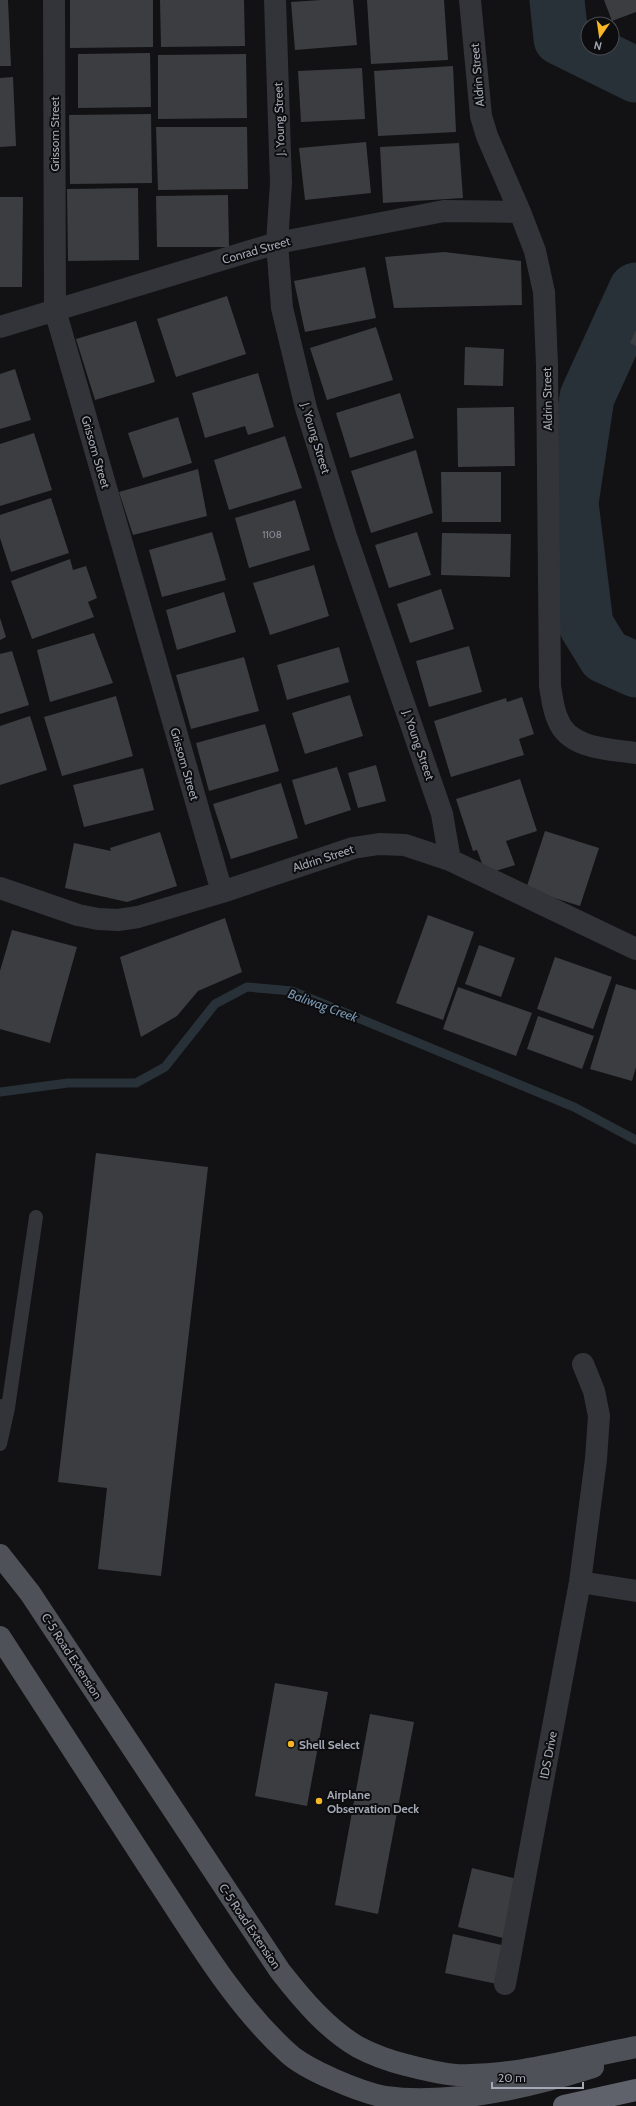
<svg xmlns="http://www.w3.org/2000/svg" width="636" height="2106" viewBox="0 0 636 2106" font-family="Cabin,sans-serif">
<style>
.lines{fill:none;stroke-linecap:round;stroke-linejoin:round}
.stream{stroke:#283138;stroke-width:9}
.river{stroke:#283138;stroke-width:55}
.building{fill:#3c3d41}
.lane{stroke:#333439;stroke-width:14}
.street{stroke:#333439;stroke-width:22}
.primary{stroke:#4f5158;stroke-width:22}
.highway{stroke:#5f626a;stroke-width:22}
.poi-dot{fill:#f9b725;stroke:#0d0d0f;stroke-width:1.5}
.labels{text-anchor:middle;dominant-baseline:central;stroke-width:4;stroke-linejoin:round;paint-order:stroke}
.number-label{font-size:10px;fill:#898d98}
.street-label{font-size:12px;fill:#a3a8b5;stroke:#0d0d0f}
.poi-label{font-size:12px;font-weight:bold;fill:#a3a8b5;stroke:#0d0d0f;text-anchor:start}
.water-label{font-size:13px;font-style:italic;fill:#7896b2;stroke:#0d0d0f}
</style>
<rect width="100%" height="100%" fill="#121214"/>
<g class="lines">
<!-- stream -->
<path class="stream" d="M0 1092 68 1083H136L165 1067 215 1004 247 987 292 991 336 1009 574 1107 636 1140"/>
<!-- river -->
<path class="river" d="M557 0 561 38 636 75
M636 290 587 397 571 503 586 625 605 656 636 670"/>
</g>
<!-- building -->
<path class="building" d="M0 0H8L11 66H0Z
M70 0H153V47L70 48Z
M160 0H244L245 46 161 47Z
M321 0H353L357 45 295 50 291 2Z
M367 0H444L448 60 371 64Z
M604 0H636V12L612 21Z
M150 53 151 107 78 108V54Z
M246 54 247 118 158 119V55Z
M453 66 456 132 378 136 374 71Z
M362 68 365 119 301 122 298 71Z
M13 77 16 146 0 147V78Z
M151 114 152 183 70 184 69 115Z
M156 127H247L248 189 158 190Z
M366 142 371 193 305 200 299 148Z
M459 143 463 198 383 203 380 147Z
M138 188 139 260 68 261 67 189Z
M228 195 229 247H157L156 196Z
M0 197H23L22 287H0Z
M444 252 521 261 522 305 394 308 385 257Z
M365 267 376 318 305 332 294 281Z
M227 296 246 354 176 377 157 319Z
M136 321 155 382 95 400 76 339Z
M376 327 393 380 327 400 310 348Z
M636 330V346L630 343Z
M465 347 504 349 503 386 464 385Z
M15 369 31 420 0 429V374Z
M258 373 274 427 248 435 245 426 205 438 192 393Z
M400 393 414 438 350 458 336 413Z
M514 407 515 466 458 467 457 408Z
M178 417 192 463 143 478 128 433Z
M34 433 52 490 0 506V444Z
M285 436 302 488 229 510 214 460Z
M416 450 433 513 371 533 351 471Z
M198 469 207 516 133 535 119 492Z
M441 472H501V522H442Z
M51 498 69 553 11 572 0 538V515Z
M295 500 310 550 249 568 235 518Z
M212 532 226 580 162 597 149 550Z
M417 532 431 575 389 588 375 545Z
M442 533 511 534 510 577 441 575Z
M70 559 73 570 86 566 97 598 88 602 94 617 32 639 11 581Z
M314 565 329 616 270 635 253 583Z
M441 589 454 629 410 643 397 604Z
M224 592 236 632 177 650 166 610Z
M0 618 6 637 0 640Z
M94 633 113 683 50 702 37 650Z
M469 646 482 692 429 707 416 661Z
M339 647 349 682 287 700 277 665Z
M12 651 29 705 0 714V654Z
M244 657 259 711 191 729 176 675Z
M350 695 363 736 305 754 292 713Z
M116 696 133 756 62 776 44 717Z
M522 697 534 734 519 739 524 755 451 777 434 721 506 698 507 702Z
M30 716 47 770 0 785V726Z
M265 724 279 771 209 791 196 743Z
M376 765 386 801 358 808 348 773Z
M337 767 351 810 305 825 292 780Z
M143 768 154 810 84 827 73 785Z
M520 779 537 831 506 841 515 865 486 874 477 850 473 851 456 799Z
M281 783 298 838 231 859 213 804Z
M545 831 599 848 580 906 526 889Z
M160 832 177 886 127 902 65 888 74 843 111 851 110 848Z
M428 915 474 932 443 1020 396 1003Z
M225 918 242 972 198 991 177 1016 141 1037 120 957Z
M12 930 77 947 50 1043 0 1029V971Z
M479 945 515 958 501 997 465 984Z
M555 957 612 977 593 1029 537 1009Z
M616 984 636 990V1067L632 1081 590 1069Z
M458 987 532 1013 516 1056 443 1029Z
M538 1016 594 1036 582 1069 527 1049Z
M96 1153 208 1167 161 1576 98 1569 107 1488 58 1482Z
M275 1683 328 1692 307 1806 255 1796Z
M370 1714 414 1722 378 1914 335 1905Z
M472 1868 517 1879 503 1938 458 1927Z
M453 1934 506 1946 497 1984 445 1973Z"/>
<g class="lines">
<!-- lane -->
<path class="lane" d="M0 1406 8 1408 0 1444
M8 1408 36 1217"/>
<!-- street -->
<path class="street" d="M54 0 55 310 222 892
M275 0 281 183 277 243 282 308 306 408 346 536 442 814 450 860
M470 0 481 116 487 136 520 212 535 251 544 292 547 365 550 686C552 697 553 710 558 720 569 749 609 749 636 753
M0 327 277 243 444 211 520 212
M0 888 78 915 98 919 118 920 138 917 222 892 353 848 379 844 405 845 450 860 636 949
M580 1582 636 1591
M505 1984 580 1582 596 1459 599 1416 594 1391 583 1364"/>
<!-- primary -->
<path class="primary" d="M0 1555 30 1593 280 1971C302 1999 327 2029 358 2047 373 2055 390 2061 406 2065 422 2069 440 2074 457 2075 515 2077 578 2058 636 2047
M0 1637C52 1717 104 1798 156 1878 196 1938 234 2004 288 2053 306 2070 360 2092 385 2097 451 2106 530 2087 593 2067"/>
<!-- highway -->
<path class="highway" d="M564 2106 636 2090"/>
</g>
<!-- markers -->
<g class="poi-dot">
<circle cx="291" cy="1744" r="4"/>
<circle cx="319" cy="1801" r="4"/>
</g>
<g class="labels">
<!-- number labels -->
<g class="number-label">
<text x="272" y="534">1108</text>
</g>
<!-- street labels -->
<g class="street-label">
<text transform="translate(477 75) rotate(-95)">Aldrin Street</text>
<text transform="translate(279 119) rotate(-92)">J. Young Street</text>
<text transform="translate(54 134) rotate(-90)">Grissom Street</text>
<text transform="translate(256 250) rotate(-16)">Conrad Street</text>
<text transform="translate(547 399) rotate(-91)">Aldrin Street</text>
<text transform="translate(316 438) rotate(73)">J. Young Street</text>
<text transform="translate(96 452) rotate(74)">Grissom Street</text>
<text transform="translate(419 745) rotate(71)">J. Young Street</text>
<text transform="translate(185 764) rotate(74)">Grissom Street</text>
<text transform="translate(323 858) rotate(-18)">Aldrin Street</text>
<text transform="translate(72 1656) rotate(57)">C-5 Road Extension</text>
<text transform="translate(548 1755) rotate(-79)">IDS Drive</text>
<text transform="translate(250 1926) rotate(56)">C-5 Road Extension</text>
</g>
<!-- poi labels -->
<g class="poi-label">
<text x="299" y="1744">Shell Select</text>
<text x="327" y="1794">Airplane<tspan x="327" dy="14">Observation Deck</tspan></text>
</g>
<!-- water labels -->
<g class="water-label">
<text transform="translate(323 1005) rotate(20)">Baliwag Creek</text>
</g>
</g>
<!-- north arrow -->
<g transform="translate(600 36) rotate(193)"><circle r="19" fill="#0d0d0f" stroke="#494b51"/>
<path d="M0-3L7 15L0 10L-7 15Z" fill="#f9b725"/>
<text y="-6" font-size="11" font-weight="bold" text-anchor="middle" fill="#a3a8b5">N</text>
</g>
<!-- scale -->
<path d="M492 2082v6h91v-6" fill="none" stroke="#a3a8b5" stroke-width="2"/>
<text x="498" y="2082" font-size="12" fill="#a3a8b5" stroke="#0d0d0f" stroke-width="3" paint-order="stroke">20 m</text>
</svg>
